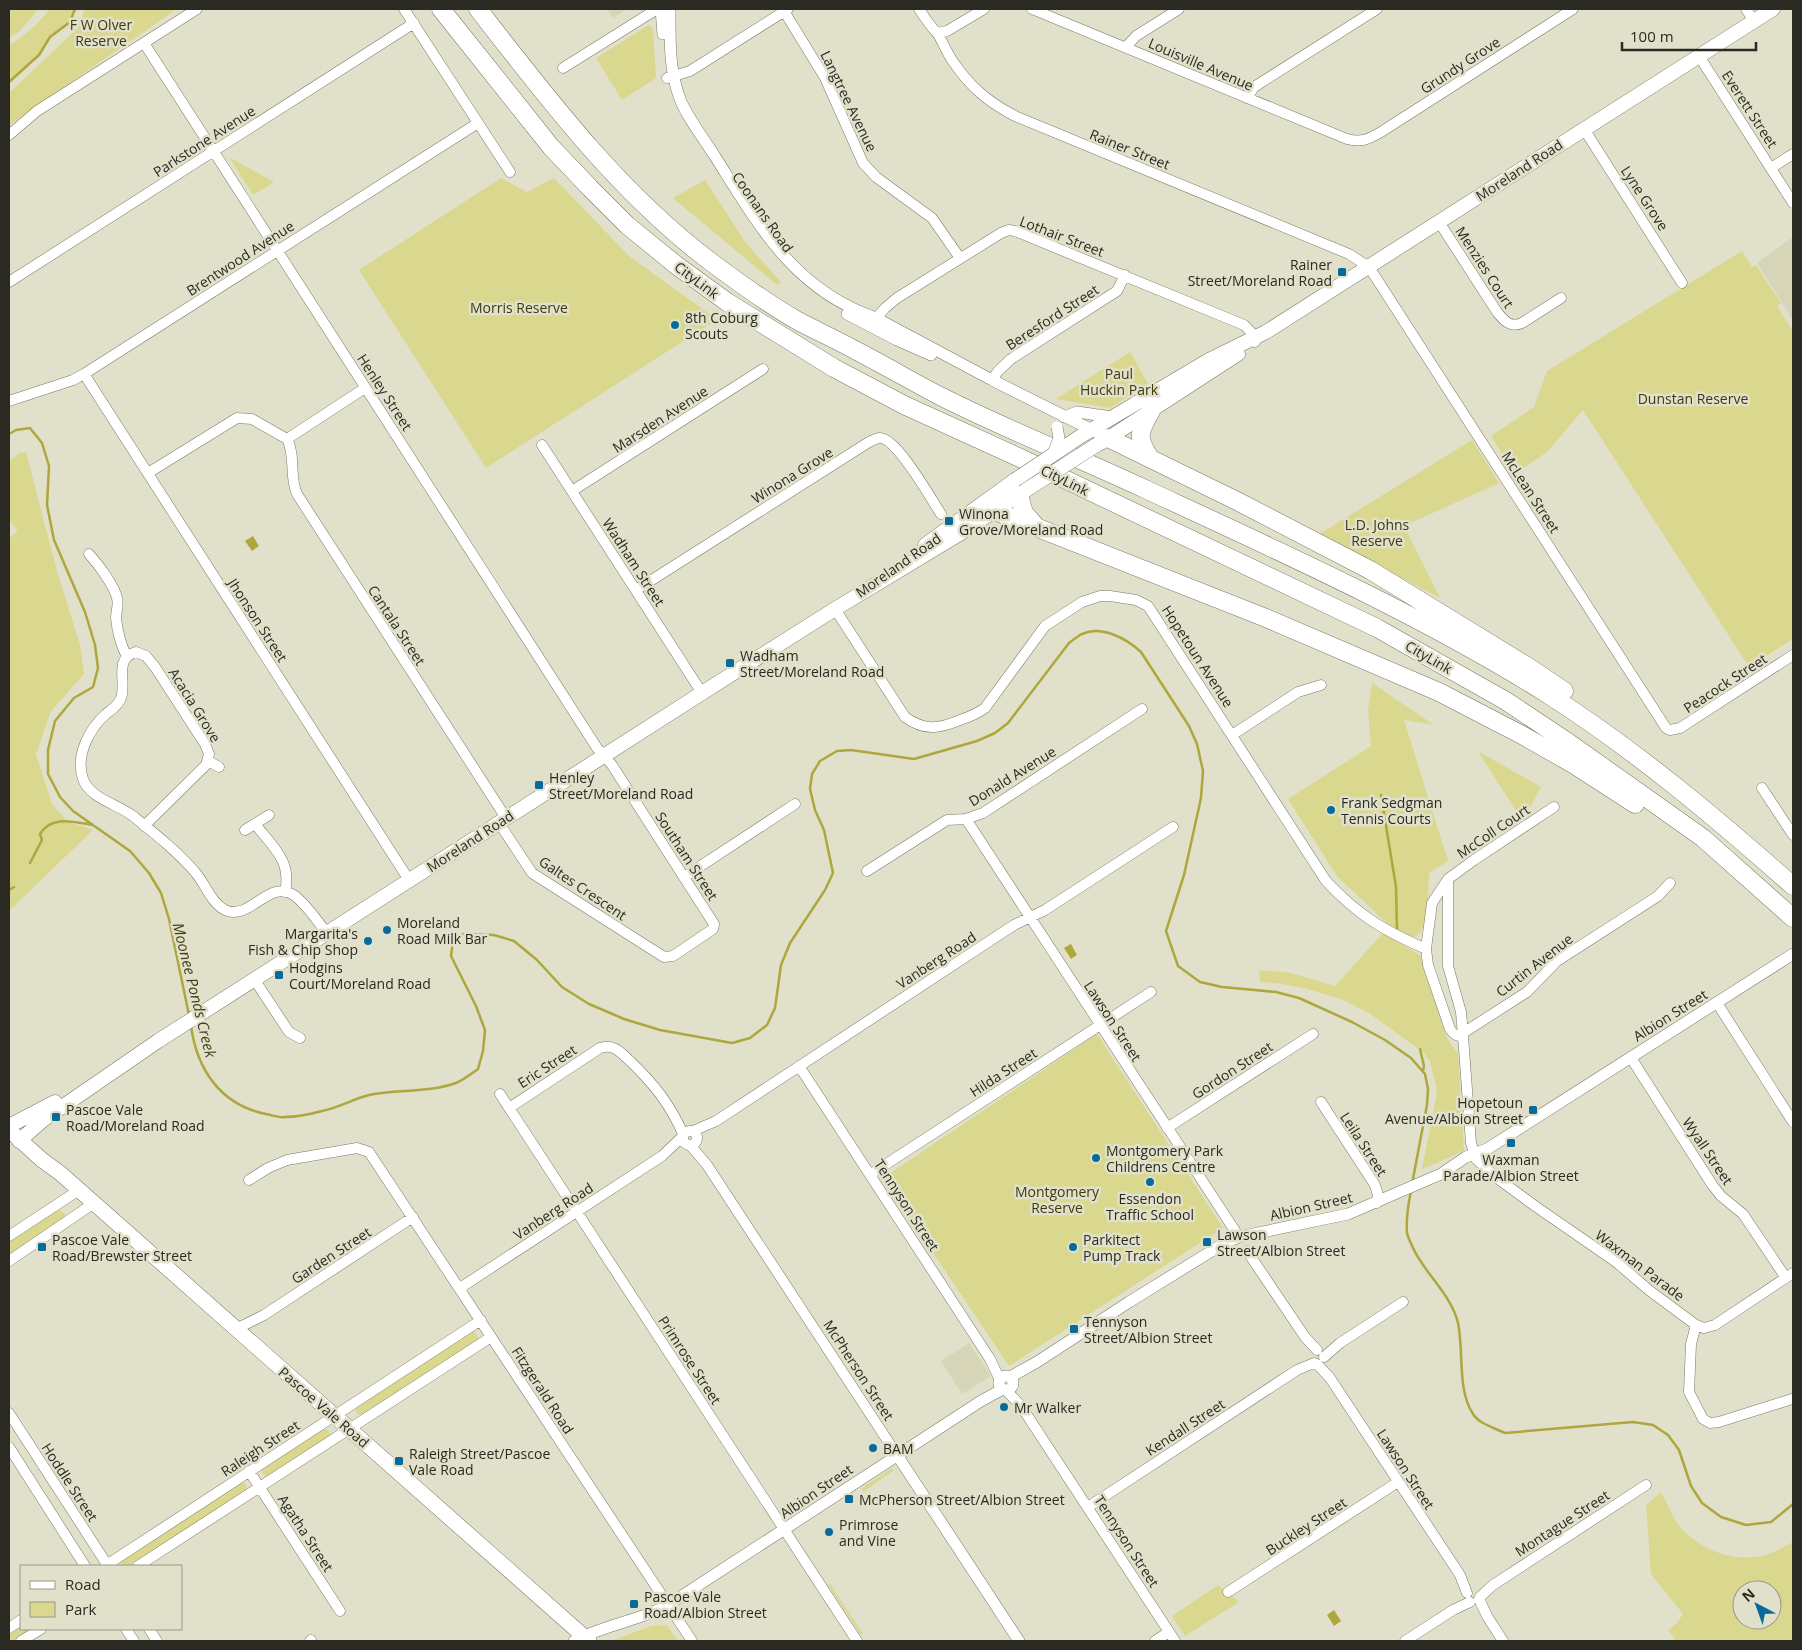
<svg xmlns="http://www.w3.org/2000/svg" width="1802" height="1650" viewBox="0 0 1802 1650" font-family="'Open Sans',sans-serif">
<style>
.built{fill:#d6d5b8}
.green{fill:#dad78e;fill-rule:evenodd}
.water{fill:#ada73d}
.lines{fill:none;stroke-linecap:round;stroke-linejoin:round}
.stream{stroke:#ada73d;stroke-width:2.5}
.minor-casing{stroke:#7a7966;stroke-width:11}
.tertiary-casing{stroke:#7a7966;stroke-width:12}
.secondary-casing{stroke:#7a7966;stroke-width:15}
.primary-casing{stroke:#7a7966;stroke-width:16}
.motorway-casing{stroke:#7a7966;stroke-width:19}
.minor{stroke:#fff;stroke-width:10}
.tertiary{stroke:#fff;stroke-width:11}
.secondary{stroke:#fff;stroke-width:14}
.primary{stroke:#fff;stroke-width:15}
.motorway{stroke:#fff;stroke-width:18}
.tram{stroke:#504f44;stroke-width:1}
.tertiary-bridge-casing{stroke:#7a7966;stroke-width:12;stroke-linecap:butt}
.secondary-bridge-casing{stroke:#7a7966;stroke-width:15;stroke-linecap:butt}
.tertiary-bridge{stroke:#fff;stroke-width:11}
.secondary-bridge{stroke:#fff;stroke-width:14}
.poi-dot{fill:#076b99;stroke:#e1e1cb;stroke-width:2}
.labels{text-anchor:middle;dominant-baseline:central;stroke-width:5;stroke-linejoin:round;paint-order:stroke}
.park-label{font-size:14px;fill:#3d3b0e;stroke:#e1e1cb}
.street-label{font-size:14px;fill:#2b2a22;stroke:#e1e1cb}
.poi-label{font-size:14px;fill:#2b2a22;stroke:#e1e1cb;text-anchor:start}
.water-label{font-size:15px;font-style:italic;fill:#413f13;stroke:#e1e1cb}
</style>
<rect width="100%" height="100%" fill="#e1e1cb"/>
<!-- built -->
<path class="built" d="M607 9H627L613 18Z
M1793 237V320L1757 263Z
M969 1343 991 1376 962 1394 941 1361Z"/>
<!-- green -->
<path class="green" d="M9 9H38L20 31 9 38Z
M50 9H75L70 22 50 37 39 55 9 82V45C26 36 38 23 50 9Z
M85 9H177L9 125V93L77 29Z
M649 25 653 29 656 78 622 100 596 58Z
M229 157 274 182 253 195Z
M501 178 527 192 554 178 629 256 715 318 710 324 486 468 359 270Z
M705 180 746 243 781 282 777 285 673 198Z
M1742 251 1752 267 1756 265 1781 303 1777 306 1793 331V639L1749 667 1583 410 1547 452 1515 474 1491 436 1534 407 1547 371Z
M1130 352 1148 384 1110 408 1056 399Z
M1472 440 1499 483 1404 526 1440 598 1318 535Z
M26 452 57 571 80 645 84 674 51 711 36 754 52 804 67 821 93 830 9 911V538L18 531 9 520V462L19 453Z
M1372 683 1434 725 1404 720 1448 861 1429 873C1428 889 1430 927 1416 937L1408 936 1394 930 1337 876 1288 799 1371 746 1368 710Z
M1478 751 1541 787 1530 807 1518 814Z
M1383 933 1420 955 1447 1038 1458 1054 1464 1151 1422 1169 1437 1092 1430 1061 1423 1052 1369 1013 1343 1000 1308 989 1276 983 1260 982 1259 970 1291 973 1335 986Z
M1097 1034 1223 1228 1009 1366 883 1178Z
M60 1210 65 1214 64 1219 9 1256V1241L55 1211Z
M473 1330 480 1340 362 1416 356 1413V1406Z
M322 1429 328 1430 330 1434 329 1437 270 1476H265L262 1473 263 1468Z
M892 1468 894 1470 863 1492 862 1488Z
M239 1482 245 1483 247 1487V1492L130 1566H123L120 1562 123 1559Z
M1661 1492C1666 1501 1670 1511 1675 1520 1694 1549 1735 1565 1769 1554 1777 1551 1785 1546 1793 1542V1641H1676L1668 1630 1677 1623 1683 1614 1651 1574 1646 1505ZM1742 1590H1772V1620H1742Z
M830 1584 863 1634 861 1635 828 1585Z
M1218 1585 1239 1602 1185 1636 1172 1616Z
M21 1624V1629H34L15 1641H9V1632Z
M667 1625 678 1641H611L651 1626Z"/>
<!-- water -->
<path class="water" d="M253 536 259 546 252 551 245 541Z
M1071 944 1077 955 1071 959 1064 948Z
M1334 1610 1341 1621 1334 1626 1327 1615Z"/>
<g class="lines">
<!-- stream -->
<path class="stream" d="M9 82 39 55 50 37 70 22 75 9
M9 434 16 430 30 428 42 443 49 466 47 505 54 540 85 612 95 645 98 668 93 687 74 698 55 721 48 750V774L60 797 73 811 130 851 149 873 161 893 169 919 189 1015
M1381 795 1396 887 1397 931
M30 863 42 840 40 834C51 815 74 822 93 825
M9 890 14 887
M191 1026C197 1070 221 1105 266 1114 272 1115 279 1118 285 1117 297 1117 311 1114 322 1111 338 1108 353 1099 369 1095 397 1089 428 1093 456 1083 463 1080 471 1074 478 1069L483 1051 485 1030 476 1006 451 956 453 941 463 934 494 935 514 941 537 960 562 987 589 1004 624 1019 660 1030 732 1043 750 1038 767 1025 775 1008 781 965 790 943 825 890 833 873 824 830 815 810 810 789 812 774 820 761 837 751 851 750 914 759 977 741 995 733 1008 723 1069 643C1073 640 1078 636 1082 634 1102 625 1127 639 1141 652L1189 726 1197 744 1203 771 1201 798 1184 875 1166 931 1178 966 1200 982 1222 987 1276 992 1299 998 1352 1022 1385 1040 1411 1058 1425 1074 1428 1089 1427 1105 1412 1184
M1420 1049 1424 1066 1423 1071
M1411 1191C1408 1205 1406 1219 1407 1233 1408 1238 1411 1243 1413 1248 1425 1274 1451 1294 1458 1323 1464 1351 1457 1390 1473 1414 1479 1424 1495 1428 1505 1433L1633 1422 1653 1425 1668 1435 1679 1450 1691 1486 1702 1503 1721 1517 1746 1525 1771 1522 1793 1504"/>
<!-- minor casing -->
<g class="minor-casing">
<path id="minor" d="M404 9 510 172
M919 9C925 18 930 26 937 33 940 36 948 55 952 60 969 86 988 102 1015 116L1349 254 1369 267 1666 728 1670 730 1680 728 1793 655
M1032 9 1347 139C1361 143 1369 139 1381 132L1573 9
M1746 9 1754 21
M784 11 825 78 863 163 876 177 932 218 960 258
M938 33 947 31 984 9
M144 43 597 748 612 765 712 921 714 924 713 929 673 956 664 957 532 873 499 823
M1126 47 1136 36 1179 9
M1699 56 1793 203
M563 68 657 9
M667 78 690 71 788 9
M1247 98 1254 87 1377 9
M1584 129 1682 283
M9 135 37 111 197 9
M1771 168 1793 154
M1439 222 1497 312C1504 321 1511 328 1522 323L1561 298
M9 282 414 23
M872 323 885 308 897 298 1001 233 1009 230 1015 231 1244 325 1252 333 1255 342
M84 374 409 880
M992 380 998 371 1011 359 1117 291 1125 275
M9 401 73 380 84 374 478 123
M287 439C296 456 289 477 297 494L506 818
M542 445 702 693
M148 473 237 418 252 419 287 439 365 388
M572 491 763 369
M89 554C98 564 114 585 117 598 119 605 116 611 116 618 117 629 121 647 127 656
M636 590 869 442C872 441 876 438 880 438 897 438 931 499 941 514
M835 609 905 717C924 731 939 729 960 720 969 717 977 714 985 708L1045 626 1082 602 1100 596H1110L1136 600 1148 606 1326 881C1359 916 1383 930 1426 949L1428 965 1450 1029C1453 1034 1456 1037 1463 1036L1471 1143 1476 1159 1497 1178 1535 1206 1616 1262 1650 1291 1696 1325 1704 1328 1715 1325 1793 1273
M1232 735 1298 692 1321 685
M208 761 219 767
M1762 788 1793 835
M966 819 1239 1237
M255 824C273 847 292 861 285 892
M144 826 206 765 209 754 205 744 155 667 146 656 136 652C113 659 127 681 121 698 118 706 112 709 106 714 89 729 75 756 83 779 90 799 118 804 133 816 154 833 178 852 195 872 205 883 211 903 225 910 250 922 269 877 295 896 307 905 317 921 327 933
M245 830 269 815
M867 871 947 820 966 819 983 813 1142 709
M684 877 795 804
M1448 879V966L1461 1012 1463 1036
M1426 949 1432 903 1448 879 1474 860 1554 807
M254 979 285 1026 289 1032 300 1038
M1717 1003 1793 1122
M1463 1033 1527 992 1557 961 1658 896 1670 883
M1631 1058 1713 1186 1721 1196 1743 1214 1786 1278
M799 1066 990 1359 1000 1380
M500 1094 857 1641
M1321 1102 1375 1185 1378 1195 1377 1203
M509 1108 600 1048C614 1043 621 1053 630 1061 654 1084 670 1104 683 1134
M1167 1128 1313 1034
M683 1138a7 7 0 1 1 14 0a7 7 0 1 1-14 0Z
M693 1131 716 1121 1014 925 1045 910 1173 827
M690 1145 707 1165 897 1455
M871 1174 1151 992
M249 1180 268 1168 287 1160 357 1148 369 1152 692 1641
M9 1236 79 1190
M1247 1251 1305 1337 1317 1350
M9 1261 94 1203
M460 1288 662 1156 683 1136
M1696 1325 1691 1344 1689 1392 1703 1419 1710 1423 1719 1422 1792 1399
M236 1329 264 1315 413 1217
M1324 1357 1340 1343 1403 1302
M1317 1364 1330 1378 1460 1575 1467 1593
M1006 1390 1021 1406 1175 1641
M9 1413 108 1566
M9 1447 85 1566
M249 1471 340 1611
M1088 1507 1297 1370 1314 1363
M105 1566 481 1320
M138 1566 491 1337
M1228 1592 1398 1482
M1480 1597 1493 1585 1646 1485
M1479 1599 1487 1616 1503 1641
M9 1628 21 1620
M126 1629 134 1641
M149 1629 157 1641
M21 1641 41 1629
M310 1641 311 1640
M1155 1641 1169 1632
M1405 1641 1453 1610 1470 1602"/>
</g>
<!-- tertiary casing -->
<g class="tertiary-casing">
<path id="tertiary" d="M661 9 663 34
M670 9C670 37 669 69 679 96 685 115 705 140 716 158 759 226 794 290 876 318L992 380 1108 438
M847 314 897 340 931 355
M1064 417 1077 412 1112 417
M1481 1154 1487 1149 1793 954
M999 1383a7 7 0 1 1 14 0a7 7 0 1 1-14 0Z
M1010 1377 1037 1362 1129 1302 1223 1244 1239 1237 1348 1214 1441 1174 1466 1157 1487 1149
M897 1455 1019 1641
M574 1641C604 1625 638 1621 668 1605L981 1401 1003 1389"/>
</g>
<!-- secondary casing -->
<g class="secondary-casing">
<path id="secondary" d="M1081 436 1209 360 1266 332 1773 9
M1101 443 1238 354
M925 545 1015 480
M9 1126 55 1102
M19 1141 43 1120 158 1041 702 693 835 609 961 533 1026 490"/>
</g>
<!-- primary casing -->
<g class="primary-casing">
<path id="primary" d="M9 1130 42 1160 60 1173 589 1641"/>
</g>
<!-- motorway casing -->
<g class="motorway-casing">
<path id="motorway" d="M441 9 551 147 590 188 627 225 676 265 727 302 834 368 904 405 1018 457 1377 628 1506 701 1569 743 1703 838 1793 918
M478 9C548 99 619 193 711 262 739 283 768 304 798 321 817 331 837 340 855 350 884 365 911 381 940 396 1007 430 1077 457 1145 489 1281 552 1419 614 1546 693 1634 749 1715 817 1793 886
M1108 438 1237 501 1370 570 1530 668 1564 691
M1150 458C1136 437 1139 432 1151 411
M1019 495 1024 513 1034 524
M995 511 1266 618 1439 692 1522 735 1573 764 1635 804"/>
</g>
<!-- minor -->
<use href="#minor" class="minor"/>
<!-- tertiary -->
<use href="#tertiary" class="tertiary"/>
<!-- secondary -->
<use href="#secondary" class="secondary"/>
<!-- primary -->
<use href="#primary" class="primary"/>
<!-- motorway -->
<use href="#motorway" class="motorway"/>
<!-- tram -->
<path class="tram" d="M573 1641H589"/>
<!-- tertiary-bridge casing -->
<g class="tertiary-bridge-casing">
<path id="tertiary-bridge" d="M1053 454 1059 438 1057 427"/>
</g>
<!-- secondary-bridge casing -->
<g class="secondary-bridge-casing">
<path id="secondary-bridge" d="M1015 480 1081 436
M1026 490 1098 444"/>
</g>
<!-- tertiary-bridge -->
<use href="#tertiary-bridge" class="tertiary-bridge"/>
<!-- secondary-bridge -->
<use href="#secondary-bridge" class="secondary-bridge"/>
</g>
<!-- markers -->
<g class="poi-dot">
<rect x="1337" y="267" width="10" height="10" rx="2.5"/>
<circle cx="675" cy="325" r="5"/>
<rect x="944" y="516" width="10" height="10" rx="2.5"/>
<rect x="725" y="658" width="10" height="10" rx="2.5"/>
<rect x="534" y="780" width="10" height="10" rx="2.5"/>
<circle cx="1331" cy="810" r="5"/>
<circle cx="387" cy="930" r="5"/>
<circle cx="368" cy="941" r="5"/>
<rect x="274" y="970" width="10" height="10" rx="2.5"/>
<rect x="1528" y="1105" width="10" height="10" rx="2.5"/>
<rect x="51" y="1112" width="10" height="10" rx="2.5"/>
<rect x="1506" y="1138" width="10" height="10" rx="2.5"/>
<circle cx="1096" cy="1158" r="5"/>
<circle cx="1150" cy="1182" r="5"/>
<rect x="1202" y="1237" width="10" height="10" rx="2.5"/>
<rect x="37" y="1242" width="10" height="10" rx="2.5"/>
<circle cx="1073" cy="1247" r="5"/>
<rect x="1069" y="1324" width="10" height="10" rx="2.5"/>
<circle cx="1004" cy="1407" r="5"/>
<circle cx="873" cy="1448" r="5"/>
<rect x="394" y="1456" width="10" height="10" rx="2.5"/>
<rect x="844" y="1494" width="10" height="10" rx="2.5"/>
<circle cx="829" cy="1532" r="5"/>
<rect x="629" y="1599" width="10" height="10" rx="2.5"/>
</g>
<g class="labels">
<!-- park labels -->
<g class="park-label">
<text x="101" y="24">F W Olver<tspan x="101" dy="16">Reserve</tspan></text>
<text x="519" y="307">Morris Reserve</text>
<text x="1119" y="373">Paul<tspan x="1119" dy="16">Huckin Park</tspan></text>
<text x="1693" y="398">Dunstan Reserve</text>
<text x="1377" y="524">L.D. Johns<tspan x="1377" dy="16">Reserve</tspan></text>
<text x="1057" y="1191">Montgomery<tspan x="1057" dy="16">Reserve</tspan></text>
</g>
<!-- street labels -->
<g class="street-label">
<text transform="translate(1201 64) rotate(23)">Louisville Avenue</text>
<text transform="translate(1460 65) rotate(-33)">Grundy Grove</text>
<text transform="translate(849 101) rotate(64)">Langtree Avenue</text>
<text transform="translate(1750 109) rotate(57)">Everett Street</text>
<text transform="translate(204 141) rotate(-33)">Parkstone Avenue</text>
<text transform="translate(1130 149) rotate(22)">Rainer Street</text>
<text transform="translate(1519 170) rotate(-33)">Moreland Road</text>
<text transform="translate(1645 198) rotate(57)">Lyne Grove</text>
<text transform="translate(763 212) rotate(55)">Coonans Road</text>
<text transform="translate(1062 236) rotate(21)">Lothair Street</text>
<text transform="translate(240 258) rotate(-33)">Brentwood Avenue</text>
<text transform="translate(1485 267) rotate(57)">Menzies Court</text>
<text transform="translate(697 280) rotate(37)">CityLink</text>
<text transform="translate(1052 317) rotate(-33)">Beresford Street</text>
<text transform="translate(385 392) rotate(57)">Henley Street</text>
<text transform="translate(660 419) rotate(-33)">Marsden Avenue</text>
<text transform="translate(792 475) rotate(-32)">Winona Grove</text>
<text transform="translate(1065 480) rotate(26)">CityLink</text>
<text transform="translate(1531 492) rotate(57)">McLean Street</text>
<text transform="translate(634 562) rotate(57)">Wadham Street</text>
<text transform="translate(898 565) rotate(-35)">Moreland Road</text>
<text transform="translate(258 620) rotate(57)">Jhonson Street</text>
<text transform="translate(397 625) rotate(57)">Cantala Street</text>
<text transform="translate(1198 656) rotate(57)">Hopetoun Avenue</text>
<text transform="translate(1429 657) rotate(30)">CityLink</text>
<text transform="translate(1725 683) rotate(-33)">Peacock Street</text>
<text transform="translate(195 705) rotate(58)">Acacia Grove</text>
<text transform="translate(1012 776) rotate(-32)">Donald Avenue</text>
<text transform="translate(1493 831) rotate(-34)">McColl Court</text>
<text transform="translate(470 841) rotate(-33)">Moreland Road</text>
<text transform="translate(687 856) rotate(57)">Southam Street</text>
<text transform="translate(583 888) rotate(34)">Galtes Crescent</text>
<text transform="translate(936 960) rotate(-33)">Vanberg Road</text>
<text transform="translate(1534 965) rotate(-38)">Curtin Avenue</text>
<text transform="translate(1670 1015) rotate(-32)">Albion Street</text>
<text transform="translate(1113 1021) rotate(57)">Lawson Street</text>
<text transform="translate(547 1066) rotate(-33)">Eric Street</text>
<text transform="translate(1232 1070) rotate(-33)">Gordon Street</text>
<text transform="translate(1003 1072) rotate(-33)">Hilda Street</text>
<text transform="translate(1364 1144) rotate(57)">Leila Street</text>
<text transform="translate(1708 1151) rotate(56)">Wyall Street</text>
<text transform="translate(907 1205) rotate(57)">Tennyson Street</text>
<text transform="translate(1311 1206) rotate(-13)">Albion Street</text>
<text transform="translate(553 1211) rotate(-33)">Vanberg Road</text>
<text transform="translate(331 1255) rotate(-33)">Garden Street</text>
<text transform="translate(1640 1265) rotate(37)">Waxman Parade</text>
<text transform="translate(690 1360) rotate(57)">Primrose Street</text>
<text transform="translate(859 1370) rotate(57)">McPherson Street</text>
<text transform="translate(543 1390) rotate(57)">Fitzgerald Road</text>
<text transform="translate(324 1407) rotate(41)">Pascoe Vale Road</text>
<text transform="translate(1185 1427) rotate(-33)">Kendall Street</text>
<text transform="translate(260 1448) rotate(-33)">Raleigh Street</text>
<text transform="translate(1406 1469) rotate(57)">Lawson Street</text>
<text transform="translate(70 1482) rotate(57)">Hoddle Street</text>
<text transform="translate(816 1491) rotate(-34)">Albion Street</text>
<text transform="translate(1562 1523) rotate(-33)">Montague Street</text>
<text transform="translate(1306 1526) rotate(-33)">Buckley Street</text>
<text transform="translate(306 1533) rotate(57)">Agatha Street</text>
<text transform="translate(1127 1541) rotate(57)">Tennyson Street</text>
</g>
<!-- poi labels -->
<g class="poi-label">
<text x="1332" y="264" text-anchor="end">Rainer<tspan x="1332" dy="16">Street/Moreland Road</tspan></text>
<text x="685" y="317">8th Coburg<tspan x="685" dy="16">Scouts</tspan></text>
<text x="959" y="513">Winona<tspan x="959" dy="16">Grove/Moreland Road</tspan></text>
<text x="740" y="655">Wadham<tspan x="740" dy="16">Street/Moreland Road</tspan></text>
<text x="549" y="777">Henley<tspan x="549" dy="16">Street/Moreland Road</tspan></text>
<text x="1341" y="802">Frank Sedgman<tspan x="1341" dy="16">Tennis Courts</tspan></text>
<text x="397" y="922">Moreland<tspan x="397" dy="16">Road Milk Bar</tspan></text>
<text x="358" y="933" text-anchor="end">Margarita's<tspan x="358" dy="16">Fish &amp; Chip Shop</tspan></text>
<text x="289" y="967">Hodgins<tspan x="289" dy="16">Court/Moreland Road</tspan></text>
<text x="1523" y="1102" text-anchor="end">Hopetoun<tspan x="1523" dy="16">Avenue/Albion Street</tspan></text>
<text x="66" y="1109">Pascoe Vale<tspan x="66" dy="16">Road/Moreland Road</tspan></text>
<text x="1106" y="1150">Montgomery Park<tspan x="1106" dy="16">Childrens Centre</tspan></text>
<text x="1511" y="1159" text-anchor="middle">Waxman<tspan x="1511" dy="16">Parade/Albion Street</tspan></text>
<text x="1150" y="1198" text-anchor="middle">Essendon<tspan x="1150" dy="16">Traffic School</tspan></text>
<text x="1217" y="1234">Lawson<tspan x="1217" dy="16">Street/Albion Street</tspan></text>
<text x="52" y="1239">Pascoe Vale<tspan x="52" dy="16">Road/Brewster Street</tspan></text>
<text x="1083" y="1239">Parkitect<tspan x="1083" dy="16">Pump Track</tspan></text>
<text x="1084" y="1321">Tennyson<tspan x="1084" dy="16">Street/Albion Street</tspan></text>
<text x="1014" y="1407">Mr Walker</text>
<text x="883" y="1448">BAM</text>
<text x="409" y="1453">Raleigh Street/Pascoe<tspan x="409" dy="16">Vale Road</tspan></text>
<text x="859" y="1499">McPherson Street/Albion Street</text>
<text x="839" y="1524">Primrose<tspan x="839" dy="16">and Vine</tspan></text>
<text x="644" y="1596">Pascoe Vale<tspan x="644" dy="16">Road/Albion Street</tspan></text>
</g>
<!-- water labels -->
<g class="water-label">
<text transform="translate(195 990) rotate(76)">Moonee Ponds Creek</text>
</g>
</g>
<!-- border -->
<rect width="1802" height="1650" fill="none" stroke="#2b2a22" stroke-width="20"/>
<!-- legend -->
<rect x="20" y="1565" width="162" height="65" fill="#e1e1cb" stroke="#989887"/>
<rect x="30" y="1581" width="25" height="8" fill="#ffffff" stroke="#989887"/>
<text x="65" y="1590" font-size="15" fill="#2b2a22">Road</text>
<rect x="30" y="1602" width="25" height="15" fill="#dad78e" stroke="#989887"/>
<text x="65" y="1615" font-size="15" fill="#2b2a22">Park</text>
<!-- north arrow -->
<g transform="translate(1757 1605) rotate(319)"><circle r="24" fill="#e1e1cb" stroke="#989887"/>
<path d="M0-4L9 19L0 12L-9 19Z" fill="#076b99"/>
<text y="-8" font-size="14" font-weight="bold" text-anchor="middle" fill="#2b2a22">N</text>
</g>
<!-- scale -->
<path d="M1622 42v8h134v-8" fill="none" stroke="#2b2a22" stroke-width="2.5"/>
<text x="1630" y="42" font-size="15" fill="#2b2a22" stroke="#e1e1cb" stroke-width="4" paint-order="stroke">100 m</text>
</svg>
